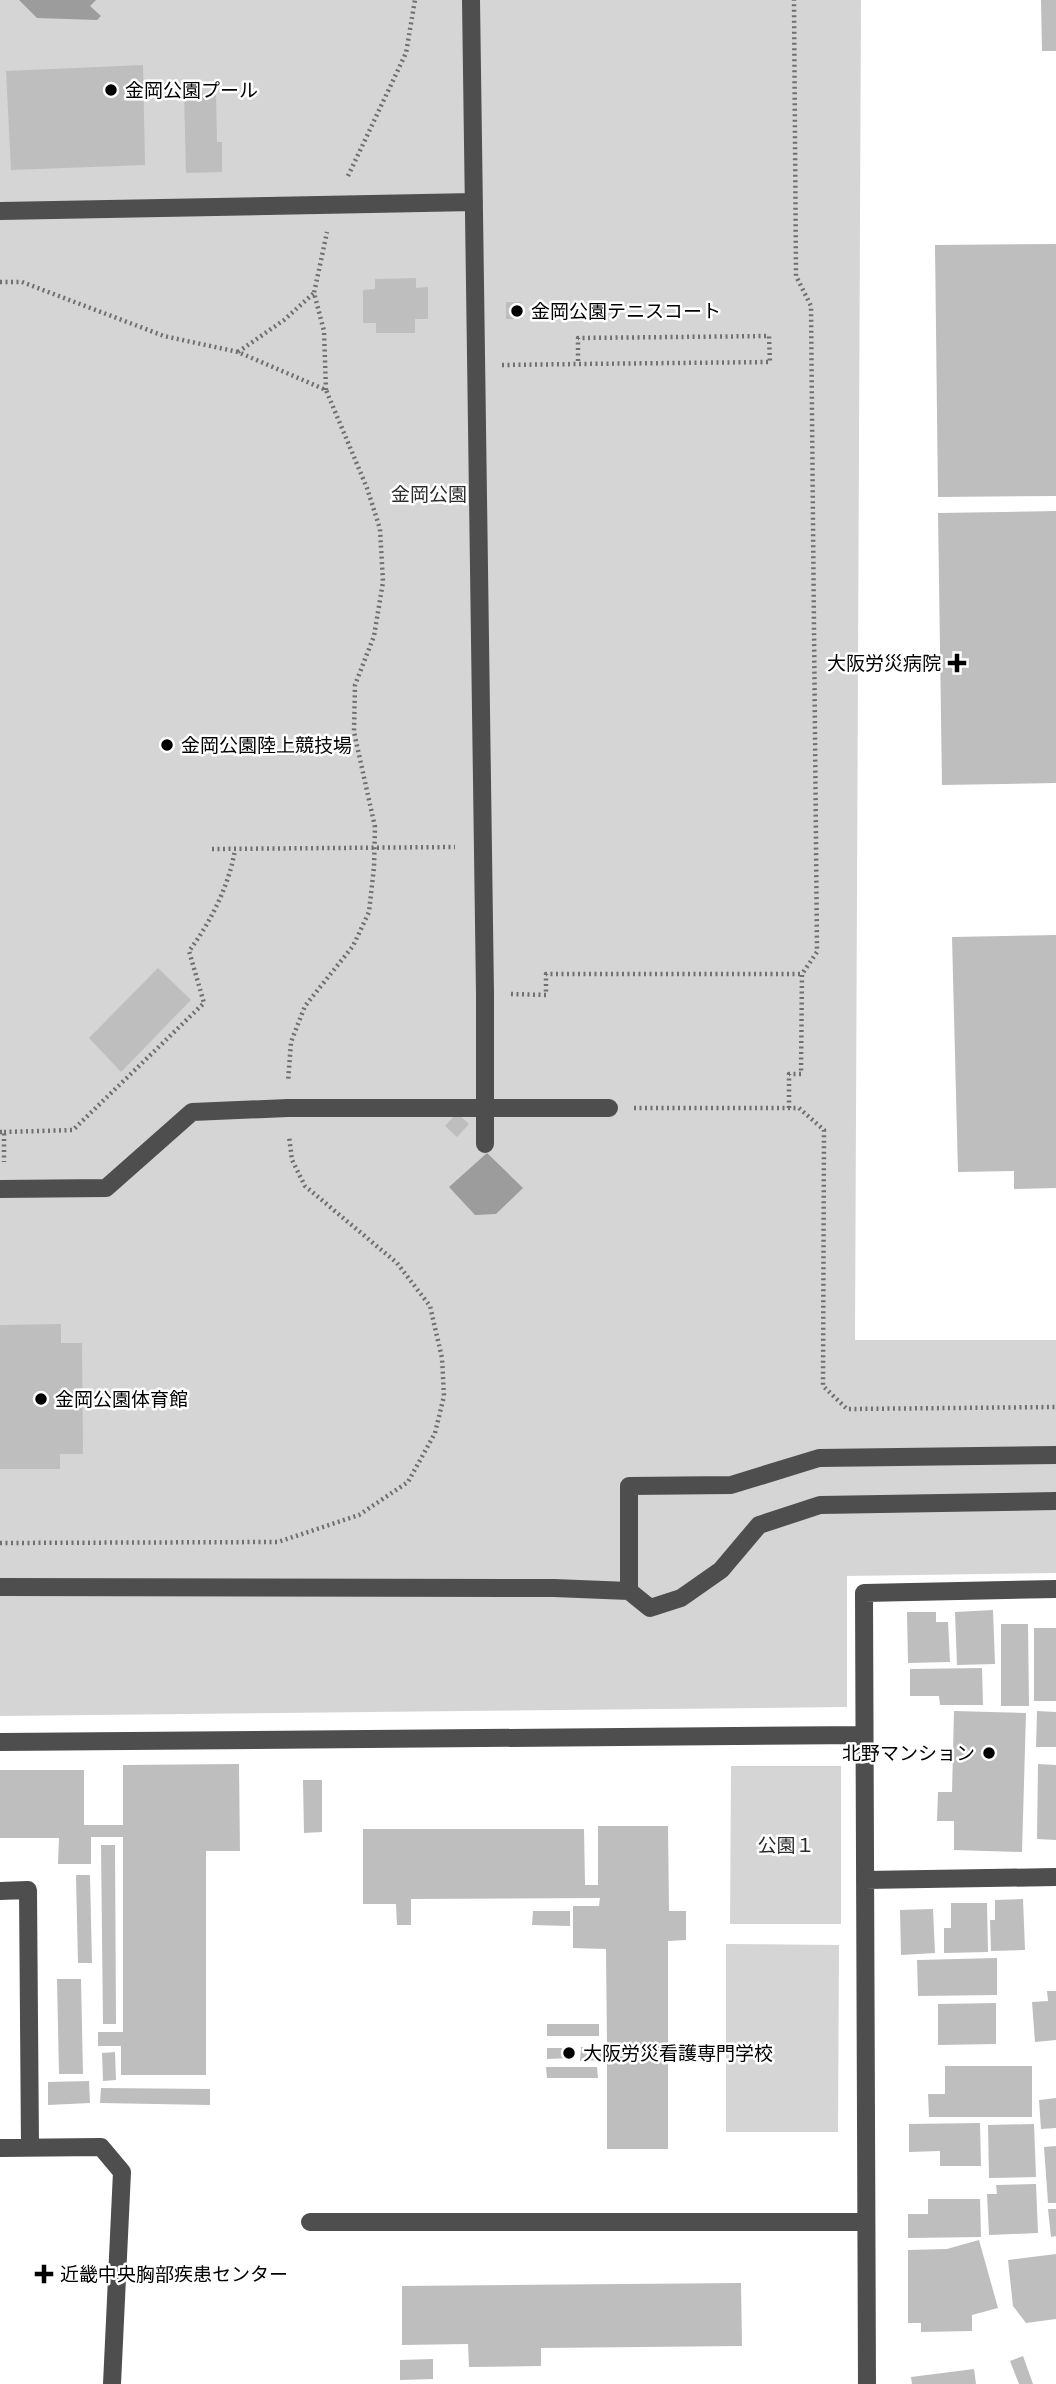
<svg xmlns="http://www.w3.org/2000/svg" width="1056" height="2384" viewBox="0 0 1056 2384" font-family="'Open Sans','Noto Sans JP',sans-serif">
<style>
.green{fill:#d5d5d5}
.water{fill:#9c9c9c}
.building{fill:#bebebe}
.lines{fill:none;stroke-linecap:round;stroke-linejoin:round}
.path{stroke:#707070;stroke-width:4.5;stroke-dasharray:2 3.5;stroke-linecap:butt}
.minor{stroke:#4e4e4e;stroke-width:18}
.poi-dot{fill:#000;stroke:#fff;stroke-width:2.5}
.labels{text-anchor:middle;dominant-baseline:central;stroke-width:5;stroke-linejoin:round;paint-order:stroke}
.poi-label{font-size:19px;fill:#000;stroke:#fff;text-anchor:start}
.park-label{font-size:19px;fill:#2c2c2c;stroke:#fff}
</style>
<rect width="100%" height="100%" fill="#fff"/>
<!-- green -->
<path class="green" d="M0 0H861L855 1340H1056V1573L847 1576V1707L0 1716Z
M731 1766H841V1924H730Z
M726 1944 839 1945 838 2132H726Z"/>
<!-- water -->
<path class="water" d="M19 0H96L90 6 101 16 97 20 37 18Z
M487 1153 523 1188 496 1214 475 1215 449 1187Z"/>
<!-- building -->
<path class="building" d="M1041 0H1056V51H1042Z
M143 65 145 165 11 170 6 71Z
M216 93 217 142H222V172L186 173 184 94Z
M1056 244V496L938 497 935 245Z
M416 278V288L428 287V319H415V333H376V323H363V290L375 289V279Z
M506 302H521L522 319H506Z
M1056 511V783L942 785 938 513Z
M1056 935V1188L1014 1189V1171L958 1172 952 937Z
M158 968 191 1000 121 1072 89 1038Z
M457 1113 469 1124 457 1137 445 1126Z
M61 1324V1343H82L83 1454H60V1469H0V1325Z
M993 1610 995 1664 957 1665 955 1612Z
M907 1612H936V1622H948L950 1662 908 1663Z
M1001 1624H1028L1029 1706H1001Z
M1034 1628H1056V1701H1034Z
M982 1668 983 1705H940L939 1696H910V1669Z
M954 1711 1026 1713 1022 1852 954 1850V1821H937L938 1792H952Z
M1037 1711 1056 1712V1747H1036Z
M239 1764 240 1851H206V2075H121V2046H98V2032H123V1837H91V1864H58L59 1838H0V1770H84V1825H123V1765Z
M1038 1764 1056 1765V1840L1037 1839Z
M303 1780H322V1832L304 1833Z
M598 1826H668L669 1911H686V1940L668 1941V2149H607V2060L580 2061 581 2047H607L606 1949 573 1948V1906H599L600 1898 411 1899V1925H397L396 1904H363V1829H584L585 1885H598Z
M101 1845H115L116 2024H103Z
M76 1875H90L92 1963H78Z
M1023 1899 1025 1950 991 1951 990 1920H995V1900Z
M951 1903H987L988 1952 944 1953V1928H951Z
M933 1909 935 1953 901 1955 900 1910Z
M533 1911H570V1926L532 1925Z
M997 1958V1995L918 1996 917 1960Z
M57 1979H81L83 2074H59Z
M1047 1991H1056V2040L1035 2042 1032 2002 1048 2001Z
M996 2003V2044L938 2045V2004Z
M547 2024H599V2036H547Z
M547 2048H572V2058L547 2059Z
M115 2052 116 2080 103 2081 102 2053Z
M945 2066H1032V2117H929L928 2094H945Z
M546 2067H597L598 2078H547Z
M89 2081 90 2103 48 2105V2082Z
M101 2088 210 2089V2105L100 2103Z
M1056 2098V2128L1041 2129 1039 2100Z
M980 2123 981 2166H940V2151L909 2152V2124Z
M1034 2124 1036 2177 989 2178 988 2125Z
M1056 2146V2203H1048L1044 2147Z
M1036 2184 1038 2233 989 2235 987 2194H997L996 2185Z
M928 2199H980L981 2237 908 2238V2214H928Z
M1048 2209H1056V2236L1051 2237Z
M979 2240 998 2308 972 2315V2331L921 2332V2323H908V2250L947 2249Z
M1056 2254V2319L1026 2323 1013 2306 1008 2260Z
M741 2283 742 2346 541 2348V2366L469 2367 468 2344 402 2345V2286Z
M1023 2356 1033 2384H1019L1010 2361Z
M433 2359V2379L400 2380V2360Z
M974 2369 976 2384H912L911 2377Z"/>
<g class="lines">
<!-- path -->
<path class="path" d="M348 176 406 53 415 0
M0 282H22L164 336 238 352 326 390 367 488 380 529 383 582 374 636 355 685 354 732 375 827 374 867 369 912 353 946 305 1006 291 1042 288 1082
M238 352 284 320 314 293
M502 365 578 364 770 362 769 336 578 338V364
M326 390 324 331 314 293 327 232
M212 849 455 847
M511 994 546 995V974H802
M634 1108H799L824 1130 823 1386 847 1409 1056 1407
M789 1108V1074H801L802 974 817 952 811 306 796 276 794 0
M0 1132H4V1162
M4 1132 73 1130 204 1003 189 951C211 922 229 885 235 850
M0 1543 278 1542 359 1515 408 1482 435 1433 444 1396 442 1358 430 1306 397 1263 305 1186 292 1160 289 1136"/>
<!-- minor -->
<path class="minor" d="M471 0 485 994V1144
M0 211 474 202
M0 1189 106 1188 192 1112 288 1108H609
M1056 1455 819 1458 731 1485 629 1486V1591L650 1608 681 1598 721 1570 759 1525 820 1505 1056 1501
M0 1587 554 1588 629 1591
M0 1742 864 1735
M865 1880 1056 1877
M0 1891 28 1890 30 2147
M0 2148 101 2147 122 2172 112 2384
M310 2222H866
M867 2384 864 1593 1056 1589"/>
</g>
<!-- markers -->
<g class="poi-dot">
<circle cx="111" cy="90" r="7"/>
<circle cx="517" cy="311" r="7"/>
<path d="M953.5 652.5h7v7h7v7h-7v7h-7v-7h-7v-7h7z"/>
<circle cx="167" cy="745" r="7"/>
<circle cx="41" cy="1399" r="7"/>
<circle cx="989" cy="1753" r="7"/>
<circle cx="569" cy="2053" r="7"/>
<path d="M40.5 2263.5h7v7h7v7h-7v7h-7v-7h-7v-7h7z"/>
</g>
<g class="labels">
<!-- poi labels -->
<g class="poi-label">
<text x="125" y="90">金岡公園プール</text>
<text x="531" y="311">金岡公園テニスコート</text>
<text x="941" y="663" text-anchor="end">大阪労災病院</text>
<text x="181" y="745">金岡公園陸上競技場</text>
<text x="55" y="1399">金岡公園体育館</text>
<text x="975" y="1753" text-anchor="end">北野マンション</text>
<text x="583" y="2053">大阪労災看護専門学校</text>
<text x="60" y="2274">近畿中央胸部疾患センター</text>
</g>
<!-- park labels -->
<g class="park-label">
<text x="429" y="494">金岡公園</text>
<text x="786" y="1845">公園１</text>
</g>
</g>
</svg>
